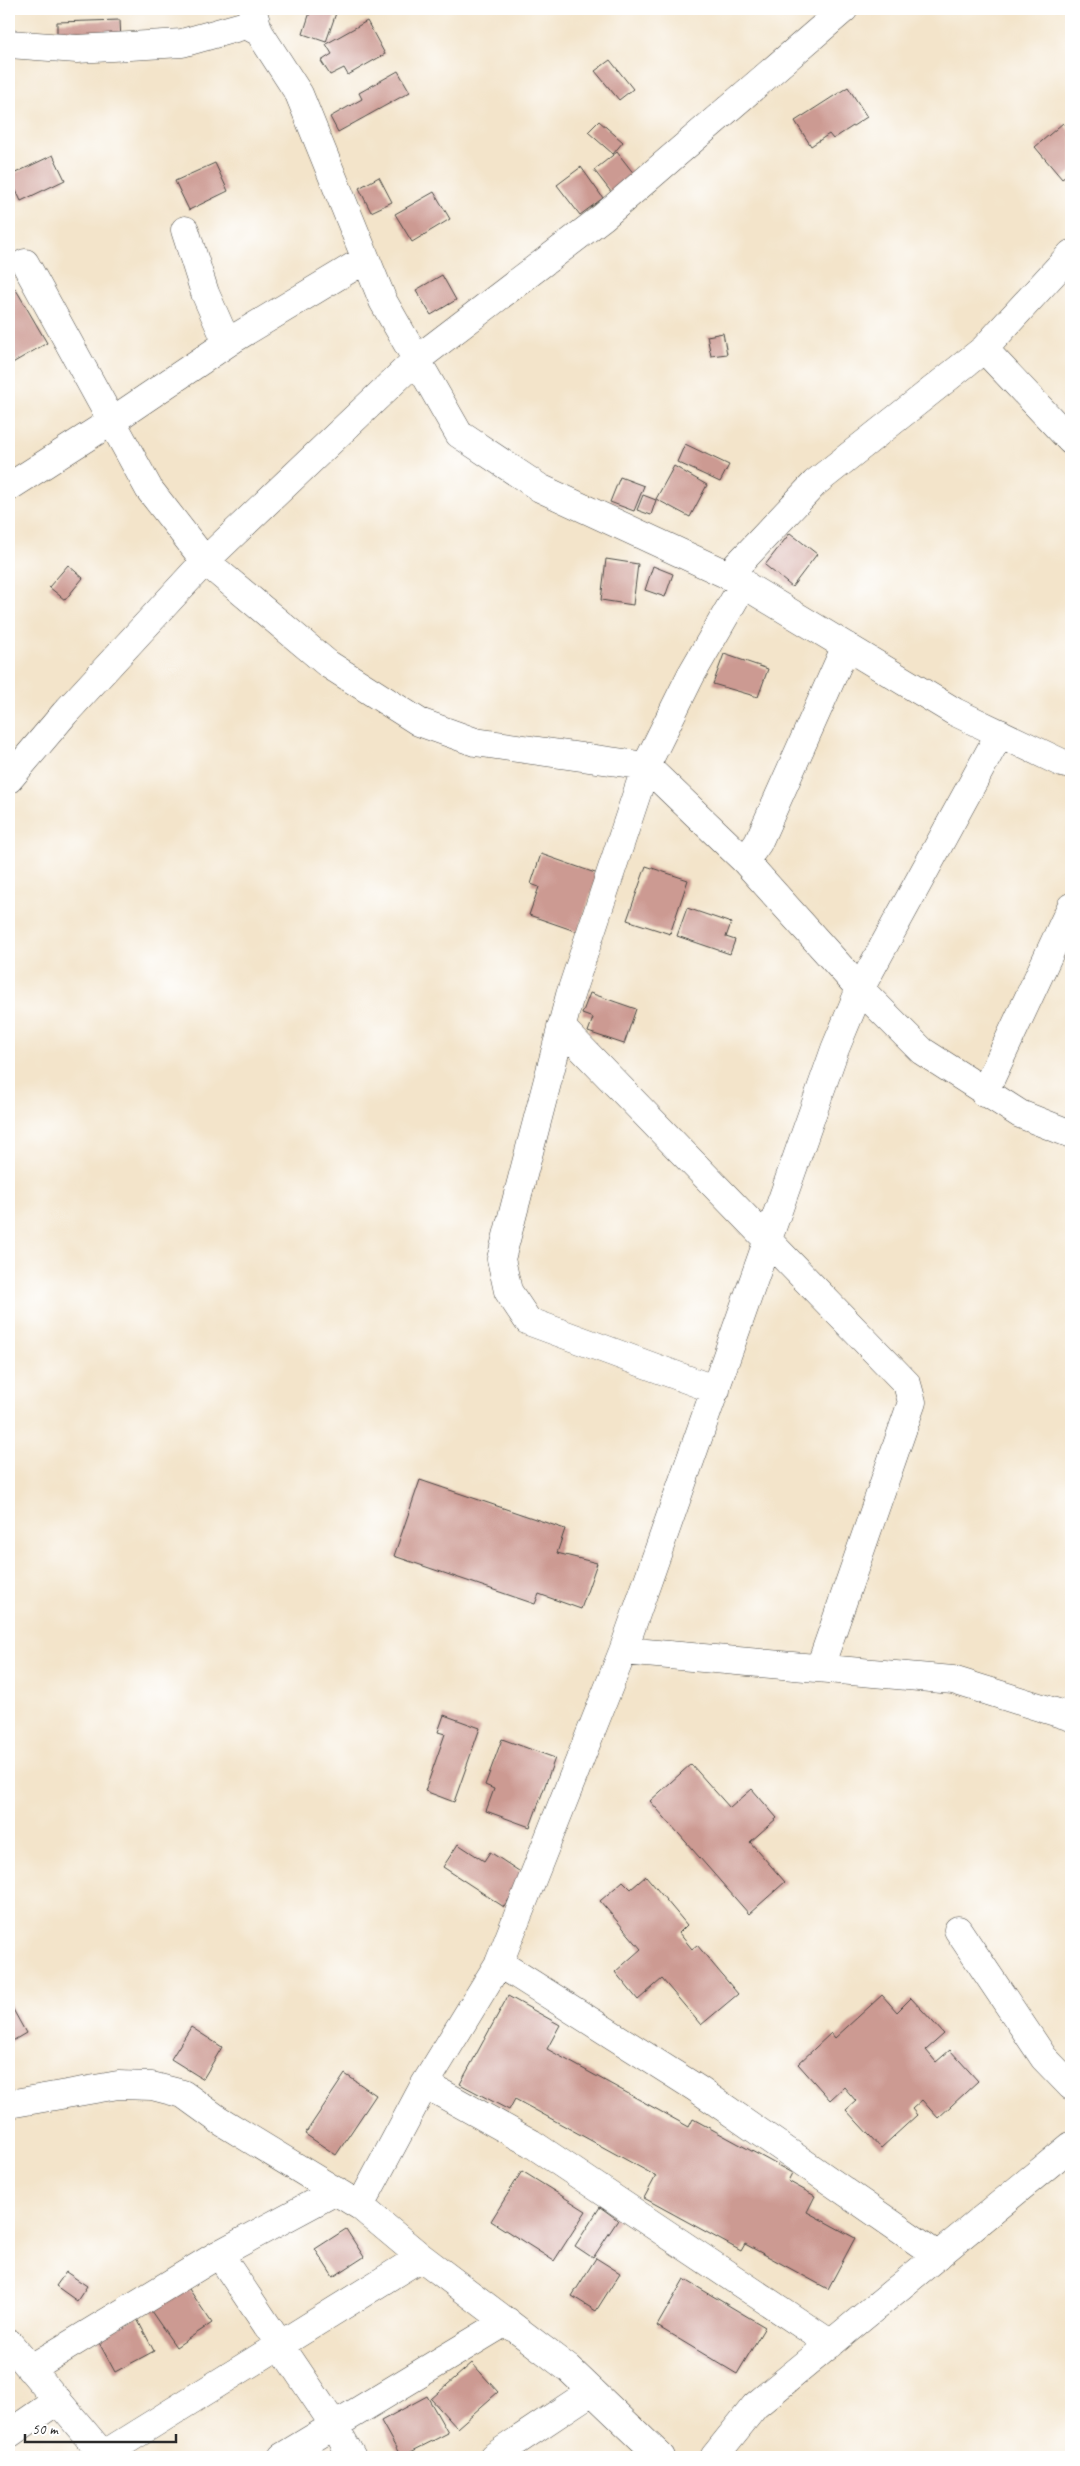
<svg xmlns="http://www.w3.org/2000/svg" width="1080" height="2466" viewBox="0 0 1080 2466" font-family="Caveat,sans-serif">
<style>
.building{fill:#cc9a92}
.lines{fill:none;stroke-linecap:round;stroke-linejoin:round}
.minor-casing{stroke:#494743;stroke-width:29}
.minor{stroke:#fff;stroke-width:28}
</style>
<rect width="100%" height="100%" fill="#fff"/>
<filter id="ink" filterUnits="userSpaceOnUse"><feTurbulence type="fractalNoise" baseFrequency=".02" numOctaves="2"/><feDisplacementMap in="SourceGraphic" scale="10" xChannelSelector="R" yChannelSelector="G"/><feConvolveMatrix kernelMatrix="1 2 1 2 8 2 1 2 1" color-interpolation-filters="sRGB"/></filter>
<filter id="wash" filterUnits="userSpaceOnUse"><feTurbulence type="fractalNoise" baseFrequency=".0096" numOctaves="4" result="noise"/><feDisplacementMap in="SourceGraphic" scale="20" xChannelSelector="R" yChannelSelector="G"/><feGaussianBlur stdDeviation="1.12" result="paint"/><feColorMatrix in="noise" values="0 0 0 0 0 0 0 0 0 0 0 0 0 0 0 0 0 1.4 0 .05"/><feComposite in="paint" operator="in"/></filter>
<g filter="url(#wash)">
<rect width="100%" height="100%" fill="#f3e4ca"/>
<g id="blocks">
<!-- building -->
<path class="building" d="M311 9H323L336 13 326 42 303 34Z
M120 20 121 41 57 44V22Z
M367 21 385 54 348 75 344 68 330 75 321 61 332 54 326 44Z
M610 60 633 89 619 100 595 71Z
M398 71 410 92 338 132 330 117 362 99 359 93Z
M848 87 867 117 833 139 829 134 811 146 795 121Z
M599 121 623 142 613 154 588 132Z
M1063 123 1071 133V172L1062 179 1035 147Z
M617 152 638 179 615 197 594 170Z
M53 155 65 180 21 201 9 176Z
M215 163 228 191 189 210 175 181Z
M581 167 603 198 580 215 557 185Z
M379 177 392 202 371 212 359 188Z
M434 192 450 219 412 242 395 214Z
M442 275 456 300 431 315 416 290Z
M15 288 47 343 9 365V291Z
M723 333 727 354 711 356 707 336Z
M685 444 729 465 720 482 677 462Z
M674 466 707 485 690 517 656 499Z
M620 477 644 486 634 511 610 502Z
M643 495 656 500 651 515 637 510Z
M790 533 817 554 792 587 765 565Z
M606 559 638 564 633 605 601 600Z
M68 565 83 578 65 600 49 587Z
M653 566 673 574 665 597 645 590Z
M724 654 768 669 758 697 713 684Z
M541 854 598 874 578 932 529 915 539 887 531 884Z
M646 866 688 880 670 934 627 920Z
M687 908 731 923 726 937 735 940 730 954 677 936Z
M590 993 636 1009 624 1044 588 1032 593 1018 582 1014Z
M420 1480 565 1529 557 1553 597 1563 581 1609 539 1594 535 1604 394 1556Z
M444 1715 480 1728 454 1802 425 1791 445 1734 438 1732Z
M502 1739 555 1758 530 1827 486 1811 494 1789 485 1785Z
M691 1764 730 1808 752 1789 777 1818 750 1842 785 1882 749 1914 650 1801Z
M458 1844 484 1861 490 1852 525 1875 504 1907 443 1867Z
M646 1876 687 1925 679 1933 692 1949 697 1945 738 1994 701 2025 662 1979 638 2000 615 1972 641 1949 600 1901 623 1881 631 1889Z
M882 1995 897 2012 911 1998 944 2034 926 2050 936 2062 950 2050 978 2081 938 2118 922 2100 912 2109 917 2115 881 2148 846 2110 856 2101 844 2087 830 2100 798 2064 831 2033 835 2038Z
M508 1996 560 2025 547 2049 689 2127 693 2119 792 2173 788 2181 815 2196 807 2212 855 2238 828 2289 745 2244 741 2251 644 2198 656 2176 515 2099 509 2110 460 2084Z
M9 2002 26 2033 9 2043Z
M191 2027 222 2047 203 2079 171 2059Z
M345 2074 376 2095 336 2155 305 2134Z
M522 2171 586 2211 554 2261 491 2221Z
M600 2207 618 2220 593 2258 575 2246Z
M346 2229 364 2257 333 2277 315 2249Z
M596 2258 620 2273 596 2311 572 2296Z
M66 2272 87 2286 77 2301 56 2286Z
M684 2279 765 2327 737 2374 657 2326Z
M187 2286 212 2323 176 2347 151 2311Z
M136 2317 154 2351 115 2372 97 2339Z
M472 2363 498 2392 457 2428 431 2399Z
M427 2396 448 2433 401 2457 381 2421Z"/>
</g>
</g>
<g filter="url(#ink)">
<use href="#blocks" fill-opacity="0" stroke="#494743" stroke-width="1"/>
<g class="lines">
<!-- minor casing -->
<g class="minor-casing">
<path id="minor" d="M252 9 259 32 299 94 383 301 459 434 540 488 728 575 955 712 1062 763 1071 765
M9 44 77 49 182 43 246 25 259 32
M185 230 205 293 227 343
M25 263 149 489 205 561 328 664 419 722 475 742 646 766 745 861 860 989 922 1051 1020 1114 1071 1134
M984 349 1071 441
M9 487 112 421 235 338 366 259
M728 575 815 483 984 349 1071 254
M9 779 65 713 205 561 416 360 603 217 844 9
M745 861 758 843 846 646
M561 1027 907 1384 912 1402 820 1667
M984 1093 1071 907
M716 1390 528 1321 508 1291 501 1259 570 995 646 766 691 675 744 583
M623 1651 953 1680 1071 1717
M958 1930 1044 2058 1071 2086
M499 1963 696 2088 938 2256
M425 2084 531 2143 831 2344
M9 2104 118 2085 152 2086 183 2094 219 2120 360 2206 421 2257 569 2369 661 2457
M360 2206 425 2084 499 1963 623 1651 835 1049 860 989 1000 733
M219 2254 334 2425 352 2457
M9 2343 105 2457
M30 2369 219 2254 336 2191
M9 2434 58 2400
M103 2455 421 2257
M282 2457 507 2321
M493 2457 592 2391
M714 2457 755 2406 1071 2146"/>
</g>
<!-- minor -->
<use href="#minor" class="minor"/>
</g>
</g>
<!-- margin -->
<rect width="1080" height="2466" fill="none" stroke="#fff" stroke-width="30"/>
<!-- scale -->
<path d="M25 2434v8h151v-8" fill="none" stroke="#2b2b2b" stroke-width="2.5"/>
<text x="32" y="2434" font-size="15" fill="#2b2b2b" stroke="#ffffff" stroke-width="4" paint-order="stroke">50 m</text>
</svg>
